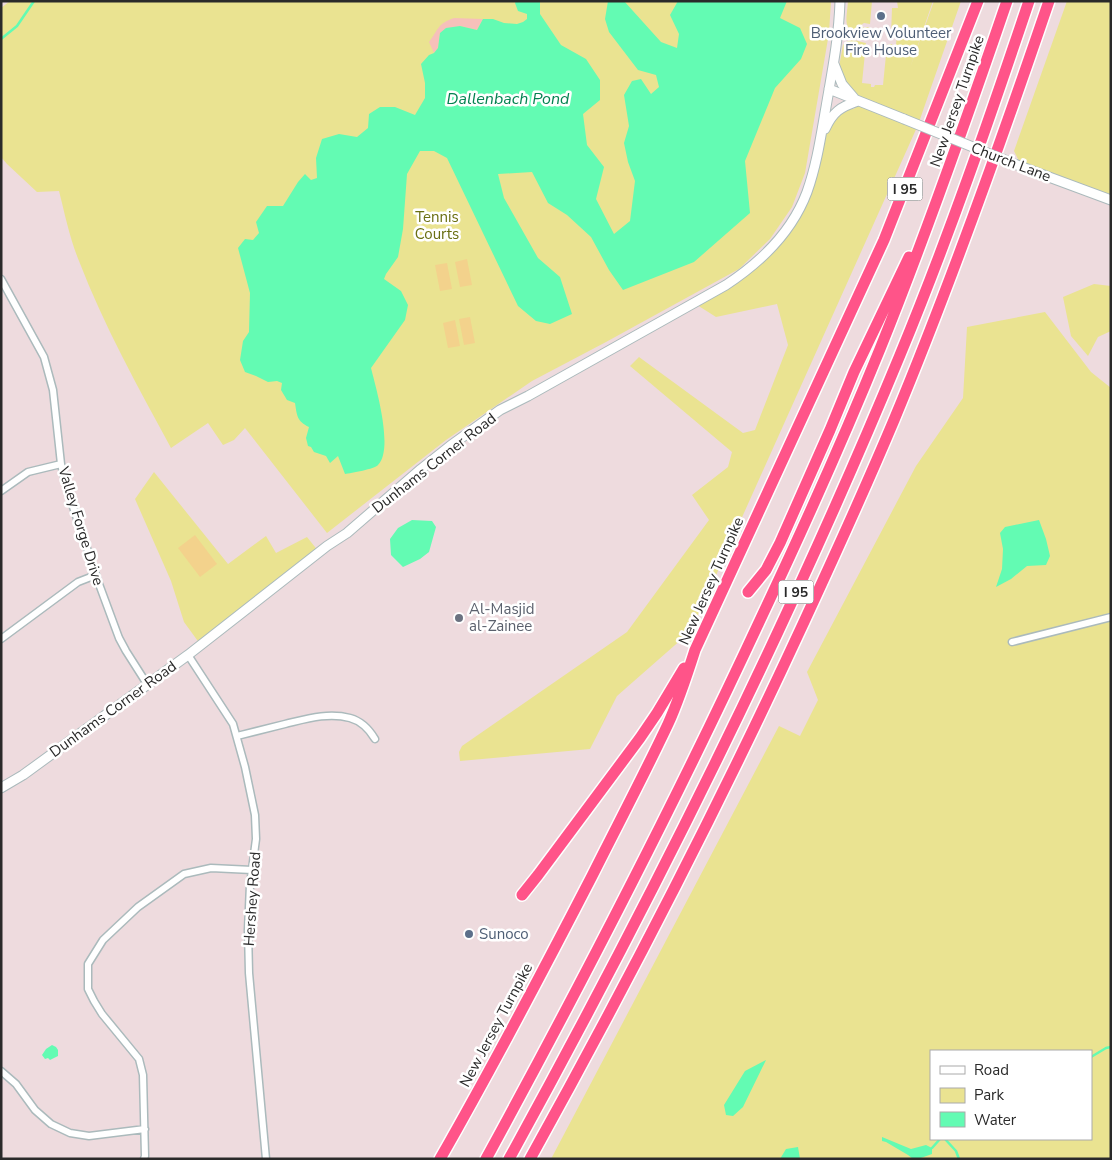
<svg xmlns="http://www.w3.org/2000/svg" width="1112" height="1160" viewBox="0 0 1112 1160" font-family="'Nunito Sans',sans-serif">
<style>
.green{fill:#eae391;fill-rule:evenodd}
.sand{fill:#f6c0ba}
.pitch{fill:#f3d28c}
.water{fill:#63fbb3}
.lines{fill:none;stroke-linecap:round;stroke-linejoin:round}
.stream{stroke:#63fbb3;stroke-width:2.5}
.street-casing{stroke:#abbabc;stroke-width:9}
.secondary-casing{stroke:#abbabc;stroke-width:11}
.highway-casing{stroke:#fff;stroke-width:14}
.street{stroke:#fff;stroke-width:6}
.secondary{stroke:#fff;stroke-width:9}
.highway{stroke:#ff5489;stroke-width:11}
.secondary-bridge-casing{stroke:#abbabc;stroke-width:11;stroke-linecap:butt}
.secondary-bridge{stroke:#fff;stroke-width:9}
.service-dot{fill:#5c6f8a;stroke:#fff;stroke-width:2}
.worship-dot{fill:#6b7280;stroke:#fff;stroke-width:2}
.labels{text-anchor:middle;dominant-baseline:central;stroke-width:5;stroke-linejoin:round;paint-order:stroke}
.shield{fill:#fff;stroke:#6a6a6a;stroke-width:1}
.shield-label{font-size:14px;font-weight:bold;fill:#2a2a2a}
.service-label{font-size:15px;fill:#4e5e75;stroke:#fff}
.street-label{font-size:15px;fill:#2a2a2a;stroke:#fff}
.park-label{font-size:15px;fill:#6a6f12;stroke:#fff}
.worship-label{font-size:15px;fill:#5b616d;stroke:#fff;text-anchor:start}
.water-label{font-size:16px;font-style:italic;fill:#048251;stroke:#fff}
</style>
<rect width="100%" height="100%" fill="#eedbde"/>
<!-- green -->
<path class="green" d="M10 1H831L829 33 805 173 792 207 770 239 739 269 606 342 532 381 446 440 327 533 245 428 234 440 223 445 208 423 171 448C138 387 104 326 79 261 70 239 65 215 59 191L37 192 7 164 1 157V8Z
M848 1H872L870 24 864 23 861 25 864 28 867 27 870 28 866 32C840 34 847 19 848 1Z
M897 1H933L910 68 934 1H961L918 125 691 631 617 696 590 749 460 761 459 752 462 746 627 632 709 520 692 495 728 467 732 452 630 366 639 357 743 433 755 430 788 345 777 304 716 317 694 303 744 273 799 210 820 138 833 119 846 109H854L858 101 895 111 861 97 848 88 839 67 843 45C849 37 857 41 866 43L862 83 871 84V87H874L875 85H883L887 45 892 44 891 51 895 52 897 36 891 35 892 8H898Z
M1067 1H1111V200L1022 167 1014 151Z
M1094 284 1111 286V331L1098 337 1088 356 1071 336 1063 297Z
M1045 312 1091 372 1111 388V1159H551L779 726 800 736 818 700 807 672 916 466 963 398 967 327ZM931 1051H1091V1139H931Z
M154 472 228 564 266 536 276 553 307 537 319 552 200 644 184 622 171 581 135 499Z"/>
<!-- sand -->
<path class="sand" d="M454 18 483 19 477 30 460 26 440 33 438 48 434 53 429 42C439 29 437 24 454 18Z"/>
<!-- pitch -->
<path class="pitch" d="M467 259 472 285 460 287 455 262Z
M447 263 452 289 440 291 435 265Z
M470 317 475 343 464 345 459 319Z
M455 320 460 346 448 348 443 323Z
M195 535 217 564 200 577 178 548Z"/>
<!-- water -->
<path class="water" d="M516 1H540V14L561 45 586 59 600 80V100L583 114 587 145 604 167 596 199 614 234 630 221 635 181 628 162 624 143 629 126 624 95 632 81 641 79 651 94 659 87 656 75 638 70 609 32 605 19 608 1H624L661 42 677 48 679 34 670 15 678 1H787L780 18 800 28 807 44 801 59 775 88 745 161 750 213 694 262 623 290 609 270 591 237 567 215 548 203 532 172 498 174 504 198 538 258 560 277 572 314 550 324 536 321 518 306 447 158 434 151H420L407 174 403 229 398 257 386 274 384 279 401 291 408 305 405 320 371 368C376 388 394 449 378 465 375 469 351 473 345 474L338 456 330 463 326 456 314 452 311 447 308 446 306 438 309 427C297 421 297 416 295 403L287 400 281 390 282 383 277 381 268 382 256 376 245 372 240 360 243 341 249 332 250 293 238 248 245 239 253 240 259 233 256 222 267 206H283L298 182 305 174 311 180 317 178 316 158 322 139 339 134 357 137 368 128 369 114 380 107H395L415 115 425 98V83L421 64 429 55 434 53 438 48 440 33 446 28 460 26 477 30 483 19H493L504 23 517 24 523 22 527 19V14L518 11 515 3Z
M412 520 432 521 436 527 429 552 420 559 403 567 391 555 390 539 398 528Z
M1039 520 1046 539 1050 556 1046 565 1027 566 1011 579 996 587 1002 569 1003 549 1000 533 1005 527Z
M52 1045 56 1047 58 1050V1056L50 1060 48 1058 45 1059 42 1055 46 1049Z
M766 1060 743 1107 733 1116 726 1115 724 1105 745 1071Z
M882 1137 911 1149 926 1145 932 1148V1154L918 1159H913L908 1155 886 1142 882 1141Z
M798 1147 800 1159H780L786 1149Z"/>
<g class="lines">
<!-- stream -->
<path class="stream" d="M1 39 17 26 34 1
M1091 1057 1106 1048 1111 1047
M945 1139 956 1151 959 1159
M932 1148 940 1139"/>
<!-- street casing -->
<g class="street-casing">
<path id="street" d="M1 279 44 357 53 390 61 464 67 489 99 584 119 638 126 651 147 684
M1 491 28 472 61 464
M1 639 78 582 96 575
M1012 642 1111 617
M188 655 233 724 245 767 255 815 256 839 250 885 248 930 249 973 266 1159
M237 736C253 732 269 728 285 724 306 719 328 712 350 718 361 721 369 729 375 739
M1 1071 16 1084 35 1110 51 1124 70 1133 89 1136 145 1129
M144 1159 145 1156 143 1075 139 1059 102 1014 94 1001 88 989V964L103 940 138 907 184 874 211 868 252 870"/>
</g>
<!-- secondary casing -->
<g class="secondary-casing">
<path id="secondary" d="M834 64 842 84 854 98
M829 89 904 119
M825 129C833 112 840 107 858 101
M1022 167 1111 200
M1 788 23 775 188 655 327 546 347 533 421 469 450 446 500 410 528 396 726 285C761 262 792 232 807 192 817 164 821 135 826 107 832 72 839 37 840 1"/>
</g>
<!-- highway casing -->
<g class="highway-casing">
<path id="highway" d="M748 592 766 570 780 543 830 430 854 372 909 257
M522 895 538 875 640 738 657 713 684 668
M440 1159C493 1066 543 971 592 876 617 826 644 775 668 724 679 700 687 675 695 650L884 240 978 1
M486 1159C583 981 676 801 761 618 803 529 843 440 880 349 926 235 967 118 1007 1
M509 1159C653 897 786 631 900 355 948 239 989 120 1029 1
M530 1159C627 984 719 806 803 624 834 557 865 489 894 420 951 283 1001 142 1049 1"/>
</g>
<!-- street -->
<use href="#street" class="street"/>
<!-- secondary -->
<use href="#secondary" class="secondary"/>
<!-- highway -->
<use href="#highway" class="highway"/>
<!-- secondary-bridge casing -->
<g class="secondary-bridge-casing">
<path id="secondary-bridge" d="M904 119 1022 167"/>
</g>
<!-- secondary-bridge -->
<use href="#secondary-bridge" class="secondary-bridge"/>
</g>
<!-- markers -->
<g class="service-dot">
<circle cx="881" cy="16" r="5"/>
<circle cx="469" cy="934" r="5"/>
</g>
<circle class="worship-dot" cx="459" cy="618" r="5"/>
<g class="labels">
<!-- shield labels -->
<g class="shield">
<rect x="887.5" y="177.5" width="35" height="23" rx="4"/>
<rect x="778.5" y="580.5" width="35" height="23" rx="4"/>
</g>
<g class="shield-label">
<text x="905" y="189">I 95</text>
<text x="796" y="592">I 95</text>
</g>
<!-- service labels -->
<g class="service-label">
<text x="881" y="33">Brookview Volunteer<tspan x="881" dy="17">Fire House</tspan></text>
<text x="479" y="934" text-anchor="start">Sunoco</text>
</g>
<!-- street labels -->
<g class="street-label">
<text transform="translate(957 101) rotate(-71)">New Jersey Turnpike</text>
<text transform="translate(1011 162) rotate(21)">Church Lane</text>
<text transform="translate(434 463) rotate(-38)">Dunhams Corner Road</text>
<text transform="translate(81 526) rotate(73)">Valley Forge Drive</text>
<text transform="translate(711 581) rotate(-66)">New Jersey Turnpike</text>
<text transform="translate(113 709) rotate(-36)">Dunhams Corner Road</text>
<text transform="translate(252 899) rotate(-86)">Hershey Road</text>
<text transform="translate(496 1025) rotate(-62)">New Jersey Turnpike</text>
</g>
<!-- park labels -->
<g class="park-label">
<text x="437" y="217">Tennis<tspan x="437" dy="17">Courts</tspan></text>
</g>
<!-- worship labels -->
<g class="worship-label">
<text x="469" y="609">Al-Masjid<tspan x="469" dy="17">al-Zainee</tspan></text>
</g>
<!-- water labels -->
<g class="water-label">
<text x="508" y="99">Dallenbach Pond</text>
</g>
</g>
<!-- border -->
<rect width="1112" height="1160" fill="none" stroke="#2a2a2a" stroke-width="5"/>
<!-- legend -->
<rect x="930" y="1050" width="162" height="90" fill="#ffffff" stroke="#aaaaaa"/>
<rect x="940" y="1066" width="25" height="8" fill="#ffffff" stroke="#aaaaaa"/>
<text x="974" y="1075" font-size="15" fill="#2a2a2a">Road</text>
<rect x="940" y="1088" width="25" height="15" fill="#eae391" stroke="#aaaaaa"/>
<text x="974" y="1100" font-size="15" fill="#2a2a2a">Park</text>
<rect x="940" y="1112" width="25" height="15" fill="#63fbb3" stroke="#aaaaaa"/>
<text x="974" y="1125" font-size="15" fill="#2a2a2a">Water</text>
</svg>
